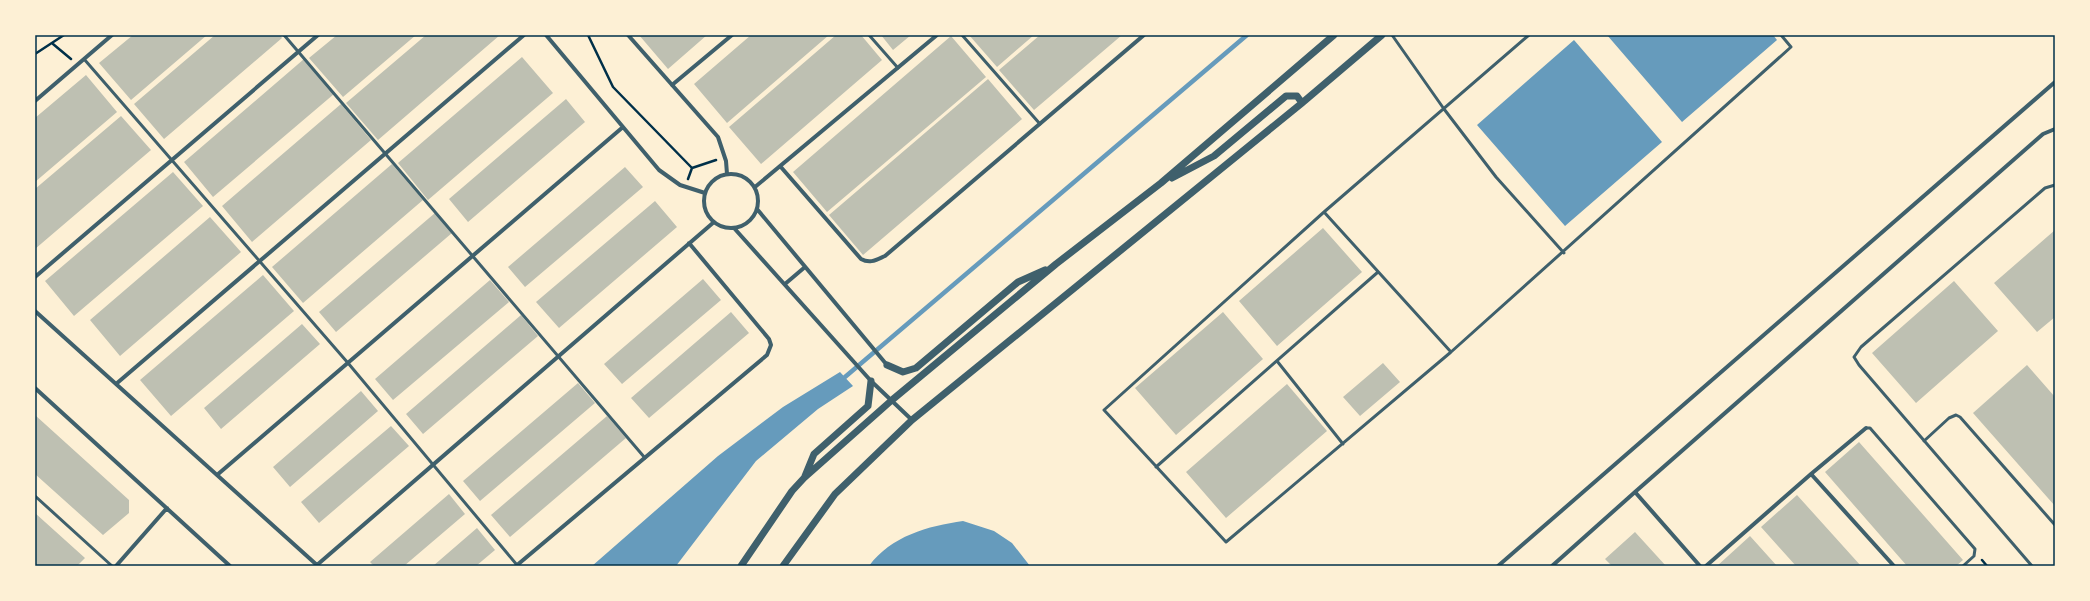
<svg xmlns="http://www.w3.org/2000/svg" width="2090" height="601" viewBox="0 0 2090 601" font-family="'Sofia Sans Condensed',sans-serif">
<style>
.water{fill:#669bbc}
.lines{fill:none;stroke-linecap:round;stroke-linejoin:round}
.stream{stroke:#669bbc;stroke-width:4.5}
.building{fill:#bec0b2}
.path{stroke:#003049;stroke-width:2.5}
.service{stroke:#3f606c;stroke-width:3}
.minor{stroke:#3f606c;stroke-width:4}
.tertiary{stroke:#3f606c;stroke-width:7}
.neatline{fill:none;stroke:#003049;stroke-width:1.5}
</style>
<rect width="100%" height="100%" fill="#fdf0d5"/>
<!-- water -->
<path class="water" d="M1607 35H1773L1777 40 1682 122Z
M1574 40 1662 142 1565 226 1477 125Z
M840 372 853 386 818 409 756 461 676 566H592L718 456 783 407Z
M963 521 994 531 1012 543 1030 566H869C891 536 928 526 963 521Z"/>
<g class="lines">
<!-- stream -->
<path class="stream" d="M845 377 1247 35"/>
</g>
<!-- building -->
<path class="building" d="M133 35H207L131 100 99 63Z
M215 35H280L282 38 164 139 134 104Z
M337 35H416L343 97 309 58Z
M426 35H500L378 140 346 103Z
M639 35H707L668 69Z
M751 35H829L727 123 694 84Z
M836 35H861L882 60 761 164 729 127Z
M881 35H911L893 50Z
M969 35H1034L997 67Z
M1040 35H1122L1034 110 999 70Z
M951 36 986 77 827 212 793 172Z
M522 57 553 93 428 200 398 163Z
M304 59 334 94 213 197 184 162Z
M86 75 117 112 35 182V118Z
M988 79 1022 119 863 255 829 215Z
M566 99 585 122 468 222 449 199Z
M341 104 371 140 252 242 222 206Z
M121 116 151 150 35 249V189Z
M392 164 423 200 303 303 272 267Z
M625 167 643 187 525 287 508 267Z
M173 172 203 206 74 316 45 281Z
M655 201 677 227 559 328 536 302Z
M435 213 452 233 336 332 319 312Z
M210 217 241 252 120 356 90 320Z
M1323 228 1362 272 1277 346 1239 301Z
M2055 230V317L2037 332 1994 283Z
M263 275 294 311 171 416 140 380Z
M703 279 721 300 622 384 604 364Z
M490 280 509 302 393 400 375 379Z
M1954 281 1998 331 1916 403 1872 353Z
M731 312 749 333 649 418 631 398Z
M1223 312 1263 359 1176 435 1135 388Z
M521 315 538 336 423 434 406 414Z
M302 324 320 344 221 429 204 408Z
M1383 363 1400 382 1360 416 1343 397Z
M2027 365 2055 397V506L1973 413Z
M578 383 595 403 480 501 463 481Z
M1287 384 1327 431 1226 518 1186 472Z
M361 391 378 411 290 487 273 467Z
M35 415 129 500V513L103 535 35 474Z
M607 416 626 438 510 537 491 515Z
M391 426 409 446 319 523 301 502Z
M1859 442 1963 560 1956 566H1907L1825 472Z
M449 494 465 514 404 566H374L370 562Z
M1797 495 1861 566H1796L1761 527Z
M35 513 85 558 77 566H35Z
M477 528 495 550 476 566H433Z
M1635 532 1666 566H1612L1605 559Z
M1750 536 1777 566H1717Z"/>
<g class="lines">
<!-- path -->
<path class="path" d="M588 35 613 87 692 168 688 179
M53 44 71 59
M35 54 64 35
M692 168 716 160
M1982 560 1987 566"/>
<!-- service -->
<path class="service" d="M284 35 645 458
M869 35 898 68
M962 35 1040 124
M1392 35 1444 109 1496 177 1564 253
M1529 35 1324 212 1104 410 1226 542 1451 352 1791 47 1781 35
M84 59 348 363 517 565
M1324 212 1451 352
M1277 361 1343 444
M1866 428H1870L1975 549 1974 556 1963 566
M1924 441 1949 418 1956 415 1960 417 2055 525
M1156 467 1378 272
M35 496 112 566
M2032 566 1859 365 1854 357 1861 347 2045 188 2055 185"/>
<!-- minor -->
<path class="minor" d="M546 35 659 170 680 185 705 193
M628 35 718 137 726 161 727 174
M672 85 732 35
M35 101 112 35
M780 166 861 259C870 264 876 260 885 256L1144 35
M704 201a27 27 0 1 1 54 0a27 27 0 1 1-54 0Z
M755 187 937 35
M757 209 887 365
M734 228 871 381 912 420
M35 277 318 35
M785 284 805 267
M35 311 318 566
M116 384 524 35
M35 388 230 566
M1811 474 1866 428
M217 475 623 127
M1635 492 1700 566
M317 565 714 222
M116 566 167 508
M516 566 767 355 771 345 769 339 689 243
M1498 566 2055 82
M1552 566 1635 492 2043 134 2055 129
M1706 566 1811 474 1894 566"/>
<!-- tertiary -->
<path class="tertiary" d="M1172 178 1214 156 1286 96H1297L1302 103
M887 365 903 372 916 368 1018 282 1045 270
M805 476 814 454 868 406 871 381
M741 566 792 491 804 478 892 400 1056 264 1161 183 1334 35
M783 566 835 494 912 420 1302 103 1382 35"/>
</g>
<!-- border -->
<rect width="2090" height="601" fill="none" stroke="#fdf0d5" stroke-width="72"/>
<rect x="36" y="36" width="2018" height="529" class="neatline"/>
</svg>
